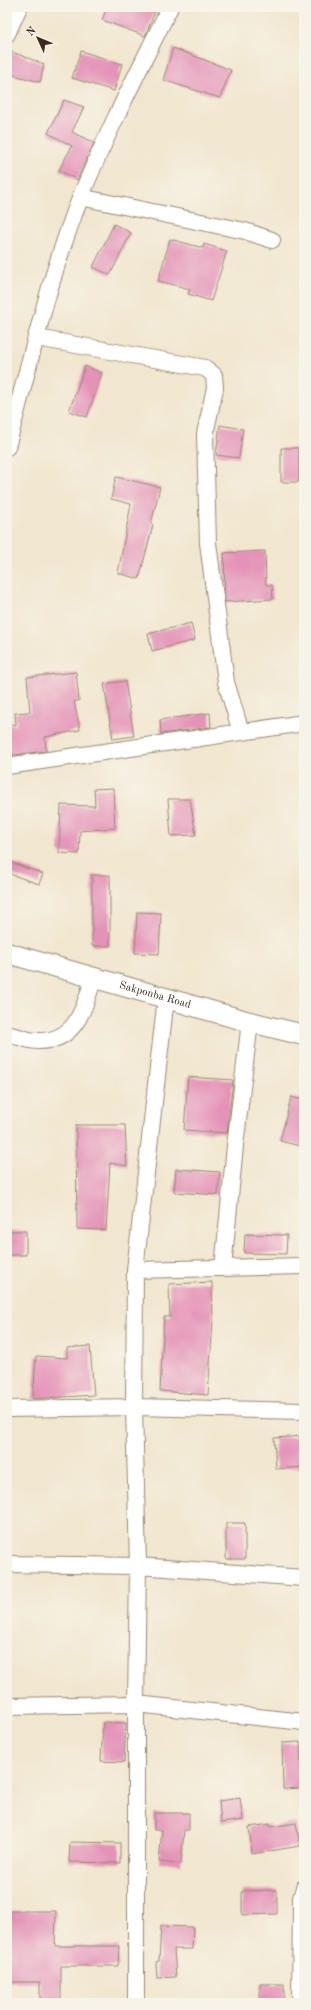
<svg xmlns="http://www.w3.org/2000/svg" width="311" height="2010" viewBox="0 0 311 2010" font-family="'Old Standard TT',serif">
<style>
.building{fill:#e492b7}
.lines{fill:none;stroke-linecap:round;stroke-linejoin:round}
.minor-casing{stroke:#968876;stroke-width:18}
.major-casing{stroke:#968876;stroke-width:22}
.minor{stroke:#fff;stroke-width:16}
.major{stroke:#fff;stroke-width:20}
.labels{text-anchor:middle;dominant-baseline:central;stroke-width:3.5;stroke-linejoin:round;paint-order:stroke}
.street-label{font-size:11px;fill:#3b2a1e;stroke:#f7f3e8}
</style>
<rect width="100%" height="100%" fill="#f7f3e8"/>
<filter id="ink" filterUnits="userSpaceOnUse"><feTurbulence type="fractalNoise" baseFrequency=".025" numOctaves="2"/><feDisplacementMap in="SourceGraphic" scale="8" xChannelSelector="R" yChannelSelector="G"/><feConvolveMatrix kernelMatrix="1 2 1 2 8 2 1 2 1" color-interpolation-filters="sRGB"/></filter>
<filter id="wash" filterUnits="userSpaceOnUse"><feTurbulence type="fractalNoise" baseFrequency=".012" numOctaves="4" result="noise"/><feDisplacementMap in="SourceGraphic" scale="16" xChannelSelector="R" yChannelSelector="G"/><feGaussianBlur stdDeviation="0.9" result="paint"/><feColorMatrix in="noise" values="0 0 0 0 0 0 0 0 0 0 0 0 0 0 0 0 0 1.4 0 .05"/><feComposite in="paint" operator="in"/></filter>
<g filter="url(#wash)">
<rect width="100%" height="100%" fill="#f1e6ce"/>
<g id="blocks">
<!-- building -->
<path class="building" d="M107 7H141L155 12 145 36 102 20Z
M173 48 231 70 220 98 163 80Z
M81 51 122 64 114 91 72 78Z
M12 52 44 64 40 82 9 74Z
M64 100 84 107 72 132 94 143 77 180 59 170 72 146 48 133Z
M114 224 131 233 110 275 93 267Z
M170 239 203 248 204 244 227 251 211 301 188 294 190 289 158 281Z
M85 366 102 373 87 417 69 411Z
M220 425 243 429 239 458 216 455Z
M281 448H299V482H281Z
M116 477 160 487 151 524 153 525 139 579 118 573 131 504 111 499Z
M265 551 266 585H272L273 599 225 602 224 553Z
M191 623 195 640 152 651 148 634Z
M76 672 79 701H74L80 730 45 737 46 751 7 756V723L16 725 15 713 30 712 27 677Z
M125 681 134 736 113 739 104 684Z
M210 713 211 727 161 734 160 720Z
M113 788 115 828 80 831 79 854 59 853 61 805 95 806 94 789Z
M168 799H190L196 835 171 836Z
M7 861 43 874 39 884 7 873Z
M92 875H110V946H92Z
M137 912 161 913 159 954 135 953Z
M188 1077 233 1080 227 1133 184 1130Z
M291 1097 304 1100V1147L280 1141Z
M76 1125H125L127 1166 110 1163 106 1230 77 1229Z
M176 1169 220 1172 218 1195 174 1192Z
M7 1231H26V1255H7Z
M245 1234 287 1235 286 1254 244 1253Z
M212 1282 213 1320 208 1395 160 1391 164 1317H170L169 1284Z
M90 1346 94 1395 33 1399 36 1356 67 1358V1348Z
M304 1436V1467L276 1469 274 1438Z
M226 1523H245V1559H226Z
M103 1722 126 1723 124 1762 101 1761Z
M300 1742 301 1788 283 1789 282 1743Z
M240 1798 243 1820 221 1823 219 1801Z
M154 1813H189V1830H184L181 1864 159 1862 162 1830H154Z
M296 1823 300 1846 252 1854 249 1827 270 1824V1827Z
M70 1842 120 1843V1863L69 1862Z
M277 1890V1914L242 1915V1891Z
M10 1911H56L55 1946H119L118 1966H61V1999H40V1982H7V1947H10Z
M161 1926 193 1927 192 1949H174L176 1977 157 1978 156 1962 159 1961Z
M260 1984H284V2003H260Z"/>
</g>
</g>
<g filter="url(#ink)">
<use href="#blocks" fill-opacity="0" stroke="#968876" stroke-width="1"/>
<g class="lines">
<!-- minor casing -->
<g class="minor-casing">
<path id="minor" d="M7 34 19 7
M80 197 245 231 272 240
M37 338 205 368 214 375 215 388 205 434 208 543 226 682 241 732
M7 447C30 363 49 277 81 196 107 132 139 70 170 7
M7 766 304 723
M11 1035C20 1037 29 1041 38 1041 77 1042 84 1007 94 977
M223 1268 235 1146 250 1022
M135 1270 304 1266
M7 1409 134 1407 304 1411
M7 1564 138 1566 304 1578
M7 1706 136 1704 304 1722
M136 2003V1704L138 1566 134 1407 135 1270 166 997
M300 2003 301 1898 304 1888"/>
</g>
<!-- major casing -->
<g class="major-casing">
<g id="major">
<path id="s1" d="M7 953 250 1022 304 1035"/>
</g>
</g>
<!-- minor -->
<use href="#minor" class="minor"/>
<!-- major -->
<use href="#major" class="major"/>
</g>
</g>
<g class="labels">
<!-- street labels -->
<g class="street-label">
<text stroke="none"><textPath href="#s1" startOffset="154">Sakponba Road</textPath></text>
</g>
</g>
<!-- margin -->
<rect width="311" height="2010" fill="none" stroke="#f7f3e8" stroke-width="24"/>
<!-- north arrow -->
<g transform="translate(38 38) rotate(314)" stroke="#f7f3e8" stroke-width="3" paint-order="stroke">
<path d="M0-3L7 15L0 10L-7 15Z" fill="#3b2a1e"/>
<text y="-6" font-size="11" font-weight="bold" text-anchor="middle" fill="#3b2a1e">N</text>
</g>
</svg>
